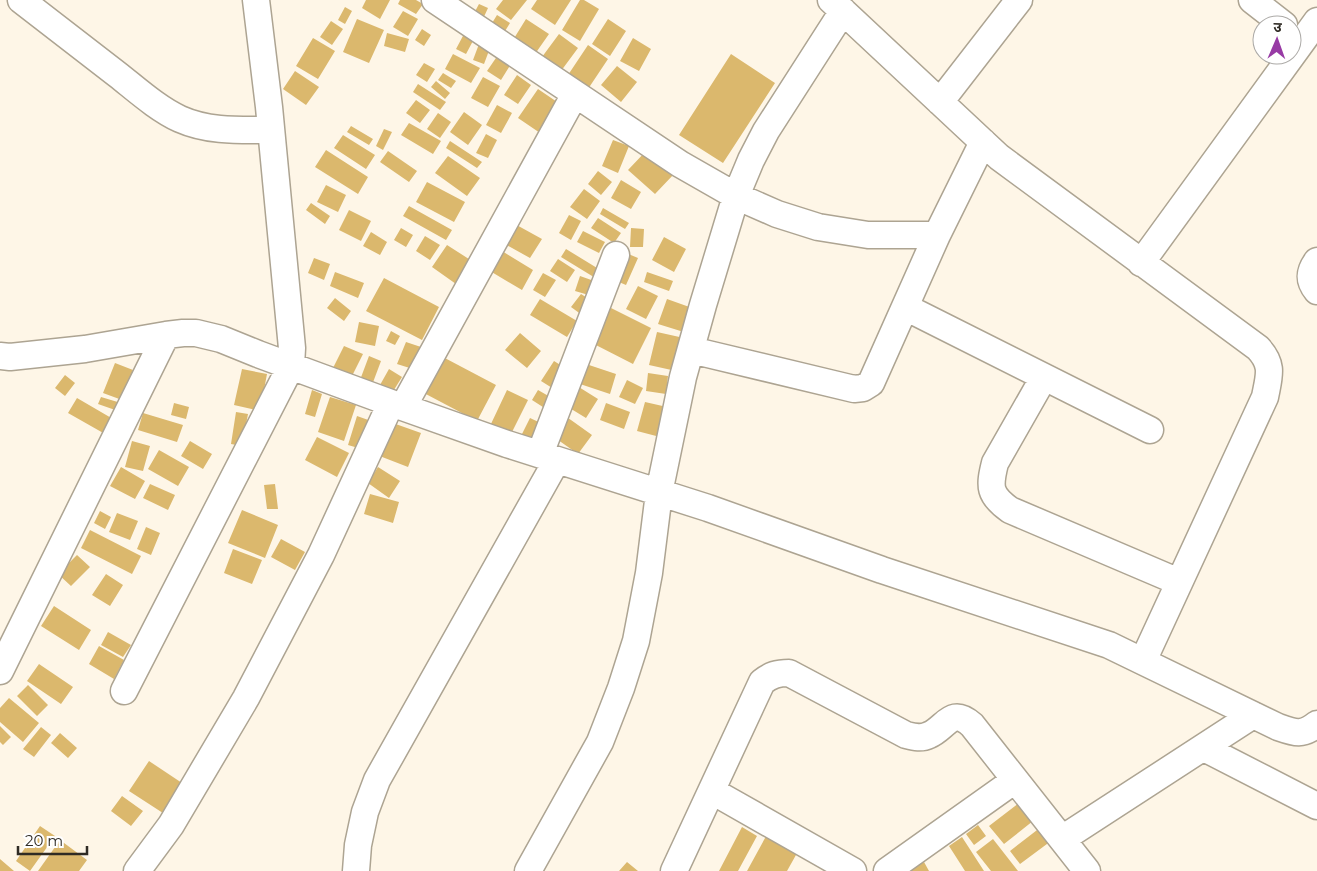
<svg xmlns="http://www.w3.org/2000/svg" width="1317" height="871" viewBox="0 0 1317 871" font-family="Montserrat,'Noto Sans Devanagari',sans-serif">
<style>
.building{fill:#dbb86d}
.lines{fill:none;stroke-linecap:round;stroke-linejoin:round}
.minor-casing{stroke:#ada492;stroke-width:29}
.minor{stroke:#fff;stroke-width:26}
</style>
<rect width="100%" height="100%" fill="#fef6e7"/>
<!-- building -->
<path class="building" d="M366 0H390L380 19 362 8Z
M400 0H416L423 4 416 14 398 4Z
M503 0H527L511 20 496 9Z
M537 0H571L555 25 531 9Z
M580 0H584L599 9 580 41 562 30Z
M479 4 488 8 482 21 472 17Z
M345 7 352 11 345 24 338 20Z
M403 11 418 19 408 36 393 27Z
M497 15 510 23 502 36 489 28Z
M357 19 384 30 369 63 343 52Z
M526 19 549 34 535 54 513 40Z
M608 19 626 31 610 56 592 44Z
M331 21 343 29 332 45 320 37Z
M422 29 431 35 424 46 415 40Z
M387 33 409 39 405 52 384 46Z
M464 34 474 39 466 54 456 49Z
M559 34 578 48 561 71 542 57Z
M313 38 335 51 318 79 296 66Z
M633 38 651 49 639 71 620 61Z
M479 44 490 48 484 64 473 60Z
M588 45 608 59 588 89 568 75Z
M453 54 480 68 471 83 445 69Z
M731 54 775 83 723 163 679 135Z
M498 55 511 64 501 80 487 71Z
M424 63 435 69 427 82 416 75Z
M617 66 637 82 621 102 601 85Z
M295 71 319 87 306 105 283 89Z
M443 73 456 81 451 88 438 80Z
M517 75 531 85 518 104 504 95Z
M483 77 500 86 488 107 471 98Z
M436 81 450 93 445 99 431 87Z
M418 84 446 102 440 110 413 92Z
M538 89 563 106 543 135 518 118Z
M416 100 430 110 420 123 406 113Z
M497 105 512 113 501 133 486 125Z
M464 112 482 125 468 145 450 132Z
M438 113 451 122 440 138 427 129Z
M409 123 441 141 433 154 401 135Z
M351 126 373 139 369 145 347 132Z
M384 129 392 132 383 150 376 146Z
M486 134 497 140 488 158 476 153Z
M343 135 375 155 366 169 334 148Z
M613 140 629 146 618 173 602 166Z
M450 141 482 162 477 168 446 148Z
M326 150 368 177 358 194 315 167Z
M647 150 674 174 655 194 628 170Z
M388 151 417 171 409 182 380 162Z
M448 156 480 178 467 196 435 173Z
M598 171 612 182 601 195 588 184Z
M621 180 641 192 631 209 611 198Z
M427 182 465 202 454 222 416 202Z
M326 185 346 195 338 212 317 202Z
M584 189 600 201 587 219 570 207Z
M311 203 330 216 325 224 306 210Z
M409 206 452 230 446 240 403 216Z
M603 208 629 223 625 229 600 214Z
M349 210 371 221 361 241 339 230Z
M569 215 581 221 571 240 559 233Z
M598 218 621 233 614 243 591 228Z
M513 223 542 239 530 258 503 243Z
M401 228 413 235 406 247 394 240Z
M631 228 644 229 643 247H630Z
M583 231 605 242 599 253 577 242Z
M371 232 387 242 380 255 363 246Z
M425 236 440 245 430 260 416 251Z
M664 237 686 249 674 272 652 260Z
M447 245 472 261 456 284 432 267Z
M566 249 602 271 597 279 561 257Z
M502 251 533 270 522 290 490 271Z
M626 253 638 258 626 285 614 280Z
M314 258 330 264 324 280 308 273Z
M558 259 575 270 567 282 550 271Z
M335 272 364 283 358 298 330 286Z
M647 272 673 281 669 291 644 282Z
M543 273 556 280 545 297 533 290Z
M580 276 597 282 592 296 575 291Z
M384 278 439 307 422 340 366 311Z
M638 286 658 296 646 319 626 309Z
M581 294 592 301 582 315 571 307Z
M335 298 351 311 344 321 327 308Z
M540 299 577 321 567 337 530 315Z
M667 299 695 309 687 333 658 324Z
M609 307 651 328 633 364 590 342Z
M359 322 379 326 375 346 355 342Z
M391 331 400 336 395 345 386 341Z
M657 332 684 338 676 371 649 365Z
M520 333 541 351 527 368 505 350Z
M406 342 424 348 416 370 397 364Z
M344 346 363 354 351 378 332 370Z
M369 356 381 361 372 385 360 380Z
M441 356 496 385 477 421 422 392Z
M554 361 570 371 557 391 541 381Z
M580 362 616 374 610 394 574 382Z
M115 363 133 370 122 400 103 393Z
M242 369 267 374 260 411 234 405Z
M389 369 402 377 392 393 380 385Z
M648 373 668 376 666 394 646 391Z
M65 375 75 383 65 396 55 388Z
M627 380 643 388 635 404 619 397Z
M574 384 598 399 586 418 563 404Z
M312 390 322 394 315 417 305 414Z
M507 390 528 400 510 436 490 426Z
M538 390 552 398 546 409 532 400Z
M101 397 121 403 118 411 98 404Z
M330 397 356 405 344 441 318 432Z
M77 398 113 419 105 434 68 413Z
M645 402 667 407 660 437 637 431Z
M174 403 189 407 186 419 171 415Z
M606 403 630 412 624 429 600 420Z
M236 412 248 414 242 446 231 444Z
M143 413 183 425 177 442 138 430Z
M564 415 592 435 578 454 551 435Z
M357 416 374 422 365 450 348 445Z
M530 418 545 425 537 444 521 436Z
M390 422 421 433 408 467 377 455Z
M317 437 349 453 337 477 305 460Z
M132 441 150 446 143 471 125 467Z
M190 441 212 454 203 469 181 456Z
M159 450 189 467 178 486 148 469Z
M121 467 145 481 135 499 110 486Z
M378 467 400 481 389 498 368 483Z
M150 484 175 495 168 510 143 498Z
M275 484 278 509H267L264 485Z
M370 494 399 502 393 523 364 514Z
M242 510 278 525 265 558 228 543Z
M100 511 111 517 105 529 94 523Z
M117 513 138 521 130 540 109 532Z
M146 527 160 533 151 555 137 549Z
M90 530 141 556 132 574 81 548Z
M281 539 305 552 295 570 271 557Z
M233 549 262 560 252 584 224 573Z
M77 555 90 567 71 586 58 574Z
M106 574 123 585 110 606 92 595Z
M54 606 91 630 79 650 41 626Z
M108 632 131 645 123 657 101 645Z
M99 646 124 660 114 679 89 664Z
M39 664 73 687 61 704 27 681Z
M28 685 48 705 37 716 17 696Z
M9 698 39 723 23 742 0 722V708Z
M0 726 11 737 3 745 0 742Z
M41 727 51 735 34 757 23 749Z
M60 733 77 748 68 758 51 743Z
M149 761 185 785 166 815 129 791Z
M122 796 143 811 131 826 111 811Z
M1024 799 1038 817 1004 844 989 826Z
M978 825 986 836 974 845 966 834Z
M40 826 55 836 30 871 16 861Z
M742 827 757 836 738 871H719Z
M1041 827 1051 841 1020 864 1010 851Z
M770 829 801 846 787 871H747Z
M962 837 984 871H965L949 846Z
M993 839 1018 871H991L976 852Z
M60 840 87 860 79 871H38Z
M0 859 14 871H0Z
M627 862 638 871H619Z
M924 862 929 871H908Z"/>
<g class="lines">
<!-- minor casing -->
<g class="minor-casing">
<path id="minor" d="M21 0C53 25 86 50 118 75 137 90 158 109 180 119 209 132 241 130 271 130
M435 0 680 164 736 196 777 214 818 227 868 235H937
M831 0 999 157 1258 348C1274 365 1269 376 1265 397L1143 661
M1252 0 1284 25
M940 102 1019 0
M1317 261C1309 272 1308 280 1317 291
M1141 263 1317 21
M905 307 1150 430
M691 350 854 389 863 388 871 383 937 235 983 142
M0 356 10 357 85 349 166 335 183 333H196L221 339 258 354 391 403 507 444 708 508 882 570 1109 645 1278 727C1295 733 1302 736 1317 724
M1044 377 995 463C989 487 989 495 1010 510L1179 582
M403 407 575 94
M540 454 616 255
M0 671 166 335
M124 691 291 366 292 348 269 107 256 0
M1204 748 1317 806
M712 791 853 871
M1062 839 1253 715
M137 871 171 825 246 698 321 555 391 403
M356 871 358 845 365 812 377 780 557 460
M528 871 600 742 621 688 636 641 649 573 659 493 683 377 703 305 736 196 751 160 766 131 843 11
M674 871 762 682C771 675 777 673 789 673L906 735C914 737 921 739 929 735 946 728 951 706 972 725L1087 871
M887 871 1015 780"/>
</g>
<!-- minor -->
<use href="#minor" class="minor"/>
</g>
<!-- north arrow -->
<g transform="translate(1277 40) rotate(2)"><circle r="24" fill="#ffffff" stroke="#acaaa7"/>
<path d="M0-4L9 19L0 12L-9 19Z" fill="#983ba5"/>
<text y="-8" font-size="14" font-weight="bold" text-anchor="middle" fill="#2f2b24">उ</text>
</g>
<!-- scale -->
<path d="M18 846v8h69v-8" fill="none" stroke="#2f2b24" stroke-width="2.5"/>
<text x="25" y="846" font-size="15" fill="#2f2b24" stroke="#ffffff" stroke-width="4" paint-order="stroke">20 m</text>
</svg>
